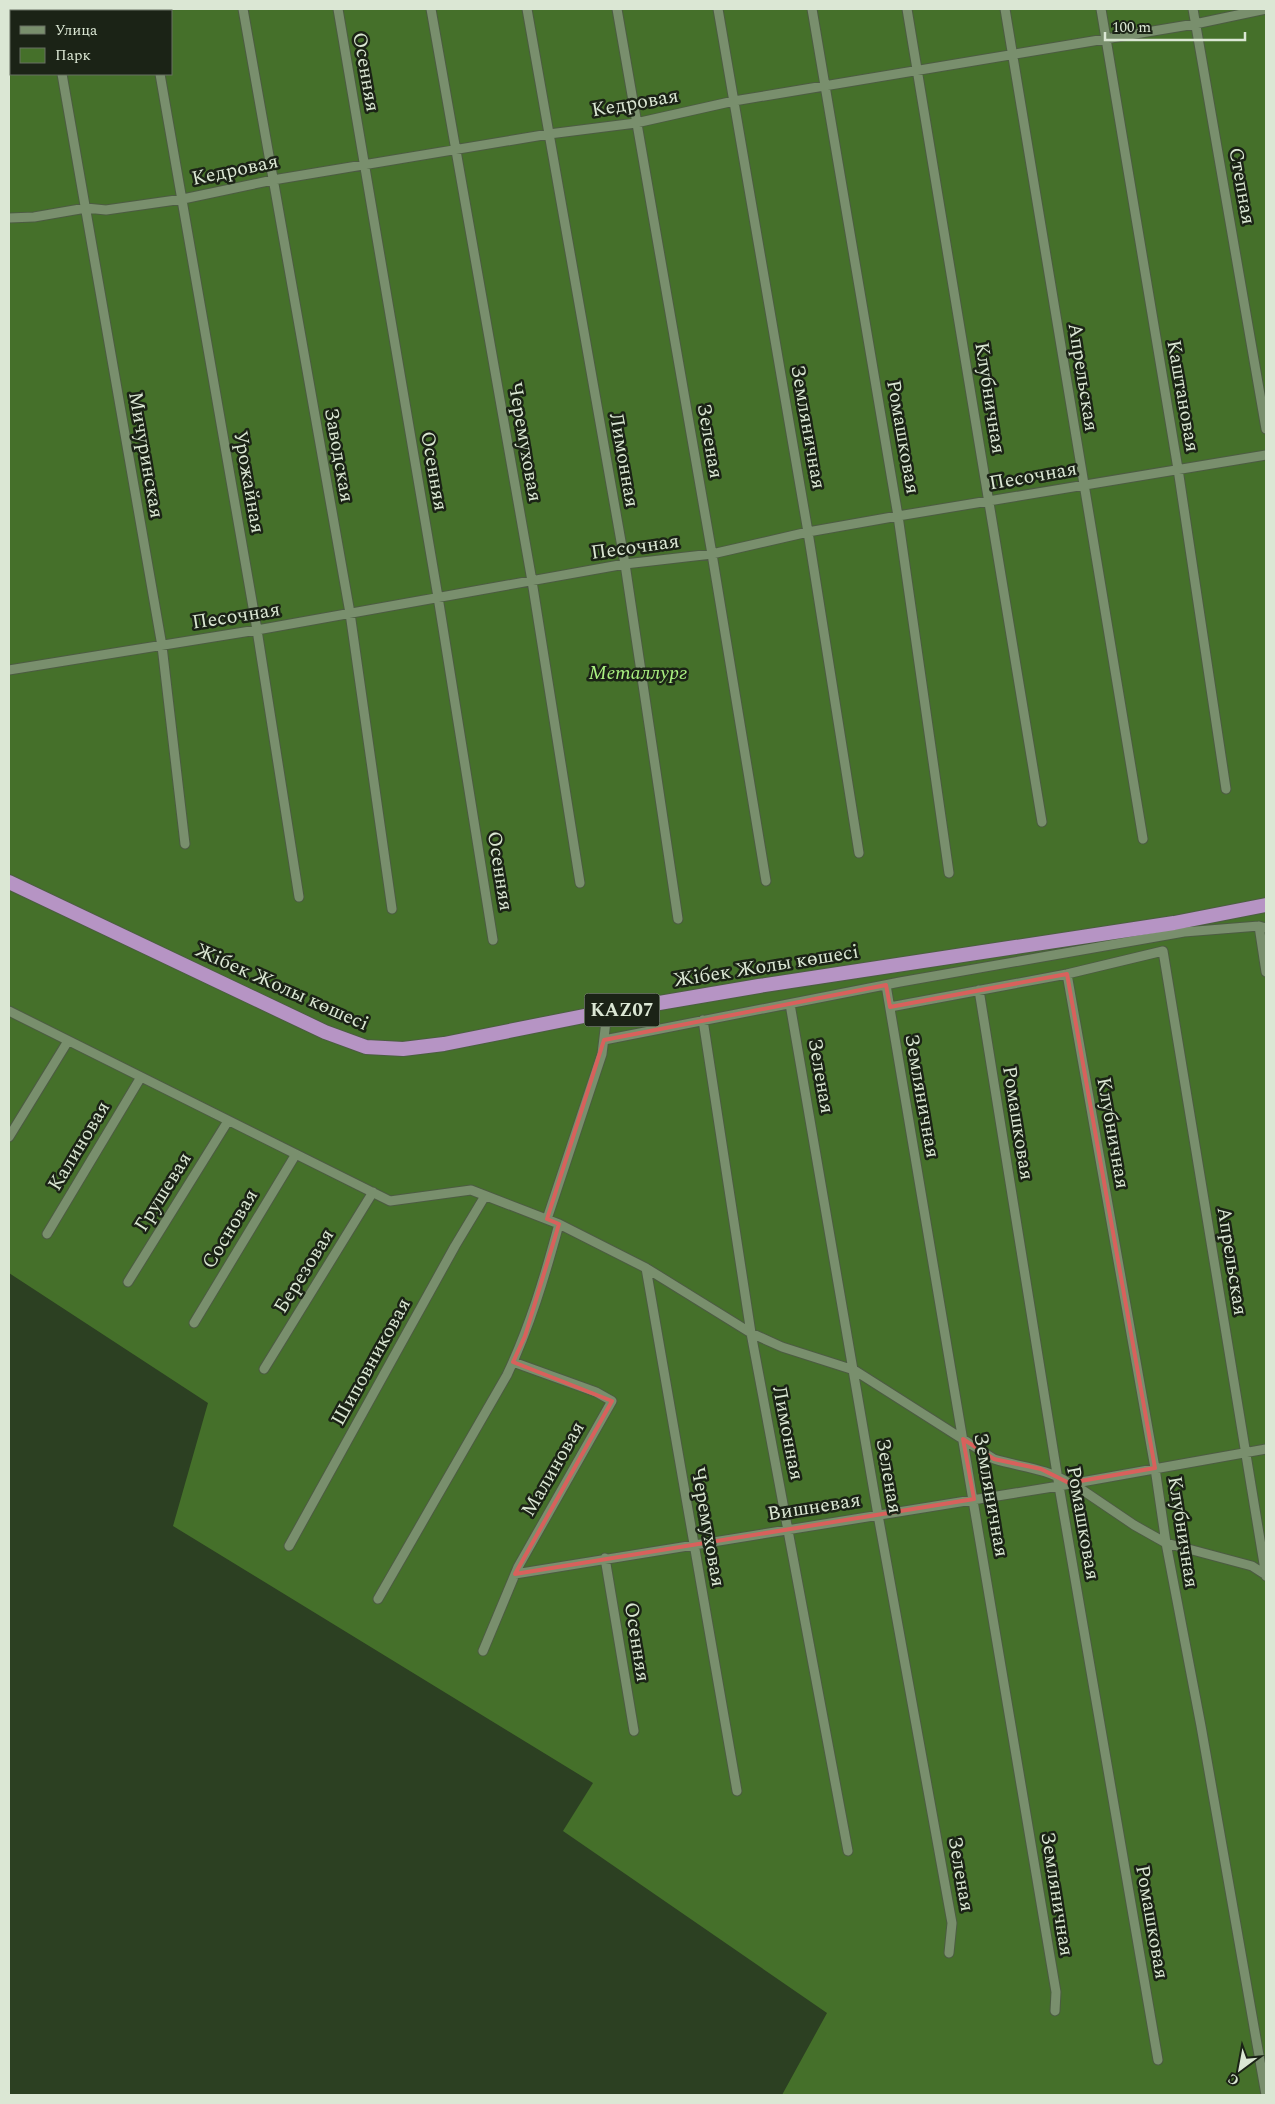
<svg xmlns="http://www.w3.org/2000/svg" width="1275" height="2104" viewBox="0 0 1275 2104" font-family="Spectral,serif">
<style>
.green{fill:#45702a;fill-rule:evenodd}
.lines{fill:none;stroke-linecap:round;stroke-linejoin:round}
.minor-casing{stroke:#4c5c42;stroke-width:11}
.trunk-casing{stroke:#4c5c42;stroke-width:16}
.minor{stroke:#798f6d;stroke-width:9}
.trunk{stroke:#b694c4;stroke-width:14}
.marked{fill:none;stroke:#d8615c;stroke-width:4;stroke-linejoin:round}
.labels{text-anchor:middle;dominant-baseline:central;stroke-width:5;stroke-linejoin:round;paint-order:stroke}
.shield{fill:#1b2316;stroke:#a1ac9b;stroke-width:1}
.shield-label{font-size:19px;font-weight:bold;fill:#dbe7d4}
.street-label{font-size:20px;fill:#dbe7d4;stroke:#1b2316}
.park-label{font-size:20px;font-style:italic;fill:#abf282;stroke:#1b2316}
</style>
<rect width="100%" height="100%" fill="#2c4022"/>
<!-- green -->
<path class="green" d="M9 9H1266V2095H782L827 2013 563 1831 593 1783 173 1526 208 1403 9 1273ZM11 11H171V74H11Z"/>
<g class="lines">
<!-- minor casing -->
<g class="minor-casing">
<path id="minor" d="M51 9V11
M148 9 149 11
M243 9 350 613 392 909
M338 9 438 597 493 940
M431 9 532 581 580 883
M527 9 625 564 678 919
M617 9 712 554 766 881
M718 9 808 532 859 853
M812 9 898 516 949 873
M907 9 1042 822
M1005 9 1143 839
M1101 9 1178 469 1226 789
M1193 9 1266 429
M62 74 162 646 185 844
M160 74 257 630 299 897
M9 218 34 217 86 208 106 210 183 199 273 180 549 134 636 123 734 101 1195 24 1266 9
M9 670 257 630 625 564 712 554 808 532 898 516 1266 455
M1259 926 1266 972
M1067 974 1155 1468 1166 1543 1201 1726 1266 2095
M886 985 1056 1992 1055 2011
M979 990 1059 1486 1158 2060
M790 1004 878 1515 952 1923 949 1953
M890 1007 1067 974 1163 951 1266 1576
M9 1011 390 1201 471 1190 559 1224 646 1268 751 1333 782 1347 854 1370 994 1459C1020 1467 1046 1468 1069 1483
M703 1020 751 1333 848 1851
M604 1040 900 982 1184 932 1259 926 1266 928
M9 1137 68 1041
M547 1219 602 1054 607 1013
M47 1234 141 1077
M646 1268 737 1791
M128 1282 228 1121
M194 1323 296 1154
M264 1369 373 1192
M1072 1483 1134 1525 1166 1543 1252 1566 1266 1575
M289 1546 455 1246 485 1196
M605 1558 634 1731
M515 1574 1059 1486 1266 1449
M378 1599 507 1375C530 1326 545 1276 559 1224
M483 1651 518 1567 612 1401 596 1392 513 1362"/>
</g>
<!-- trunk casing -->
<g class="trunk-casing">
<path id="trunk" d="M9 882 325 1032 366 1047 403 1049 444 1044 589 1015 759 986 1174 923 1266 905"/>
</g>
<!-- minor -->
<use href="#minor" class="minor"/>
<!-- trunk -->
<use href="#trunk" class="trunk"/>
</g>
<!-- marked area -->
<path class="marked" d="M1067 974 1155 1468 1069 1483 1041 1469 994 1459 963 1439 974 1499 515 1574 612 1401 513 1362 525 1336 559 1224 547 1219 604 1040 886 985 890 1007Z"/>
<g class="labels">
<!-- shield labels -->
<rect class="shield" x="584.5" y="993.5" width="75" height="33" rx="4"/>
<g class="shield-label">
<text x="622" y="1010">KAZ07</text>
</g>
<!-- street labels -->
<g class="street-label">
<text transform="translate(366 72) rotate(80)">Осенняя</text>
<text transform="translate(635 103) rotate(-10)">Кедровая</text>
<text transform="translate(235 170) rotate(-12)">Кедровая</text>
<text transform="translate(1242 186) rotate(80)">Степная</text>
<text transform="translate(1083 377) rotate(81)">Апрельская</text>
<text transform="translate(1183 396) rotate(80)">Каштановая</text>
<text transform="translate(990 398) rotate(81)">Клубничная</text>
<text transform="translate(808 427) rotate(80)">Земляничная</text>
<text transform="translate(903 437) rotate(80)">Ромашковая</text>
<text transform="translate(710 441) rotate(80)">Зеленая</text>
<text transform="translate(525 442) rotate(80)">Черемуховая</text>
<text transform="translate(146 455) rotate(80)">Мичуринская</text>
<text transform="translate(339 455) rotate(80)">Заводская</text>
<text transform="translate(624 460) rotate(80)">Лимонная</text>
<text transform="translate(434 471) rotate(80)">Осенняя</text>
<text transform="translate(1033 476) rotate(-10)">Песочная</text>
<text transform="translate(249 482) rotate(80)">Урожайная</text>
<text transform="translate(635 547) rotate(-8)">Песочная</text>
<text transform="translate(236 616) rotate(-9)">Песочная</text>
<text transform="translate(500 871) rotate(81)">Осенняя</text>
<text transform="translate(766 966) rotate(-9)">Жібек Жолы көшесі</text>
<text transform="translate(282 987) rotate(24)">Жібек Жолы көшесі</text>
<text transform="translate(821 1076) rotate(80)">Зеленая</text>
<text transform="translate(922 1096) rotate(80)">Земляничная</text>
<text transform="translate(1018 1123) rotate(81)">Ромашковая</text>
<text transform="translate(1113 1133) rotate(80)">Клубничная</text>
<text transform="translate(79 1146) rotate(-59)">Калиновая</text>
<text transform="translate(163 1192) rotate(-58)">Грушевая</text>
<text transform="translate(230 1229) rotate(-59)">Сосновая</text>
<text transform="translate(1232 1261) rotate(81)">Апрельская</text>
<text transform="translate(304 1271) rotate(-58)">Березовая</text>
<text transform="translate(371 1362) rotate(-61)">Шиповниковая</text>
<text transform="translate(788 1433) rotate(79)">Лимонная</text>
<text transform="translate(553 1469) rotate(-60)">Малиновая</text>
<text transform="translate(889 1476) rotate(80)">Зеленая</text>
<text transform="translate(991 1495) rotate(80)">Земляничная</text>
<text transform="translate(814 1507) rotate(-9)">Вишневая</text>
<text transform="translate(1083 1523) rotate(80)">Ромашковая</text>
<text transform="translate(708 1527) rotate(80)">Черемуховая</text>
<text transform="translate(1183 1532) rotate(81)">Клубничная</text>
<text transform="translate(637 1642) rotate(81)">Осенняя</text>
<text transform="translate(961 1874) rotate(80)">Зеленая</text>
<text transform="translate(1057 1894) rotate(81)">Земляничная</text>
<text transform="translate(1152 1922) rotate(80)">Ромашковая</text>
</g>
<!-- park labels -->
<g class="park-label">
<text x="638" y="673">Металлург</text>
</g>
</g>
<!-- border -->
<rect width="1275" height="2104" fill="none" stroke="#dbe7d4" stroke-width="20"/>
<!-- legend -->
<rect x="10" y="10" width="162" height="65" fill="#1b2316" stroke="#687162"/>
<rect x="20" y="26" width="25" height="8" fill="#798f6d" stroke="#687162"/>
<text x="55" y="35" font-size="15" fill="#dbe7d4">Улица</text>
<rect x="20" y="48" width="25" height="15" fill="#45702a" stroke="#687162"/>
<text x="55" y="60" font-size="15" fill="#dbe7d4">Парк</text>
<!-- north arrow -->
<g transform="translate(1240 2069) rotate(212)" stroke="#1b2316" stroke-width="4" paint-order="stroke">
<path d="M0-4L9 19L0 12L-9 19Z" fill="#dbe7d4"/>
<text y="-8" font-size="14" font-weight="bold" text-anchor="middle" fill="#dbe7d4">С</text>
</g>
<!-- scale -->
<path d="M1105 32v8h140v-8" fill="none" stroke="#dbe7d4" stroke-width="2.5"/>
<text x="1112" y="32" font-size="15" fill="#dbe7d4" stroke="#1b2316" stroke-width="4" paint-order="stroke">100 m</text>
</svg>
